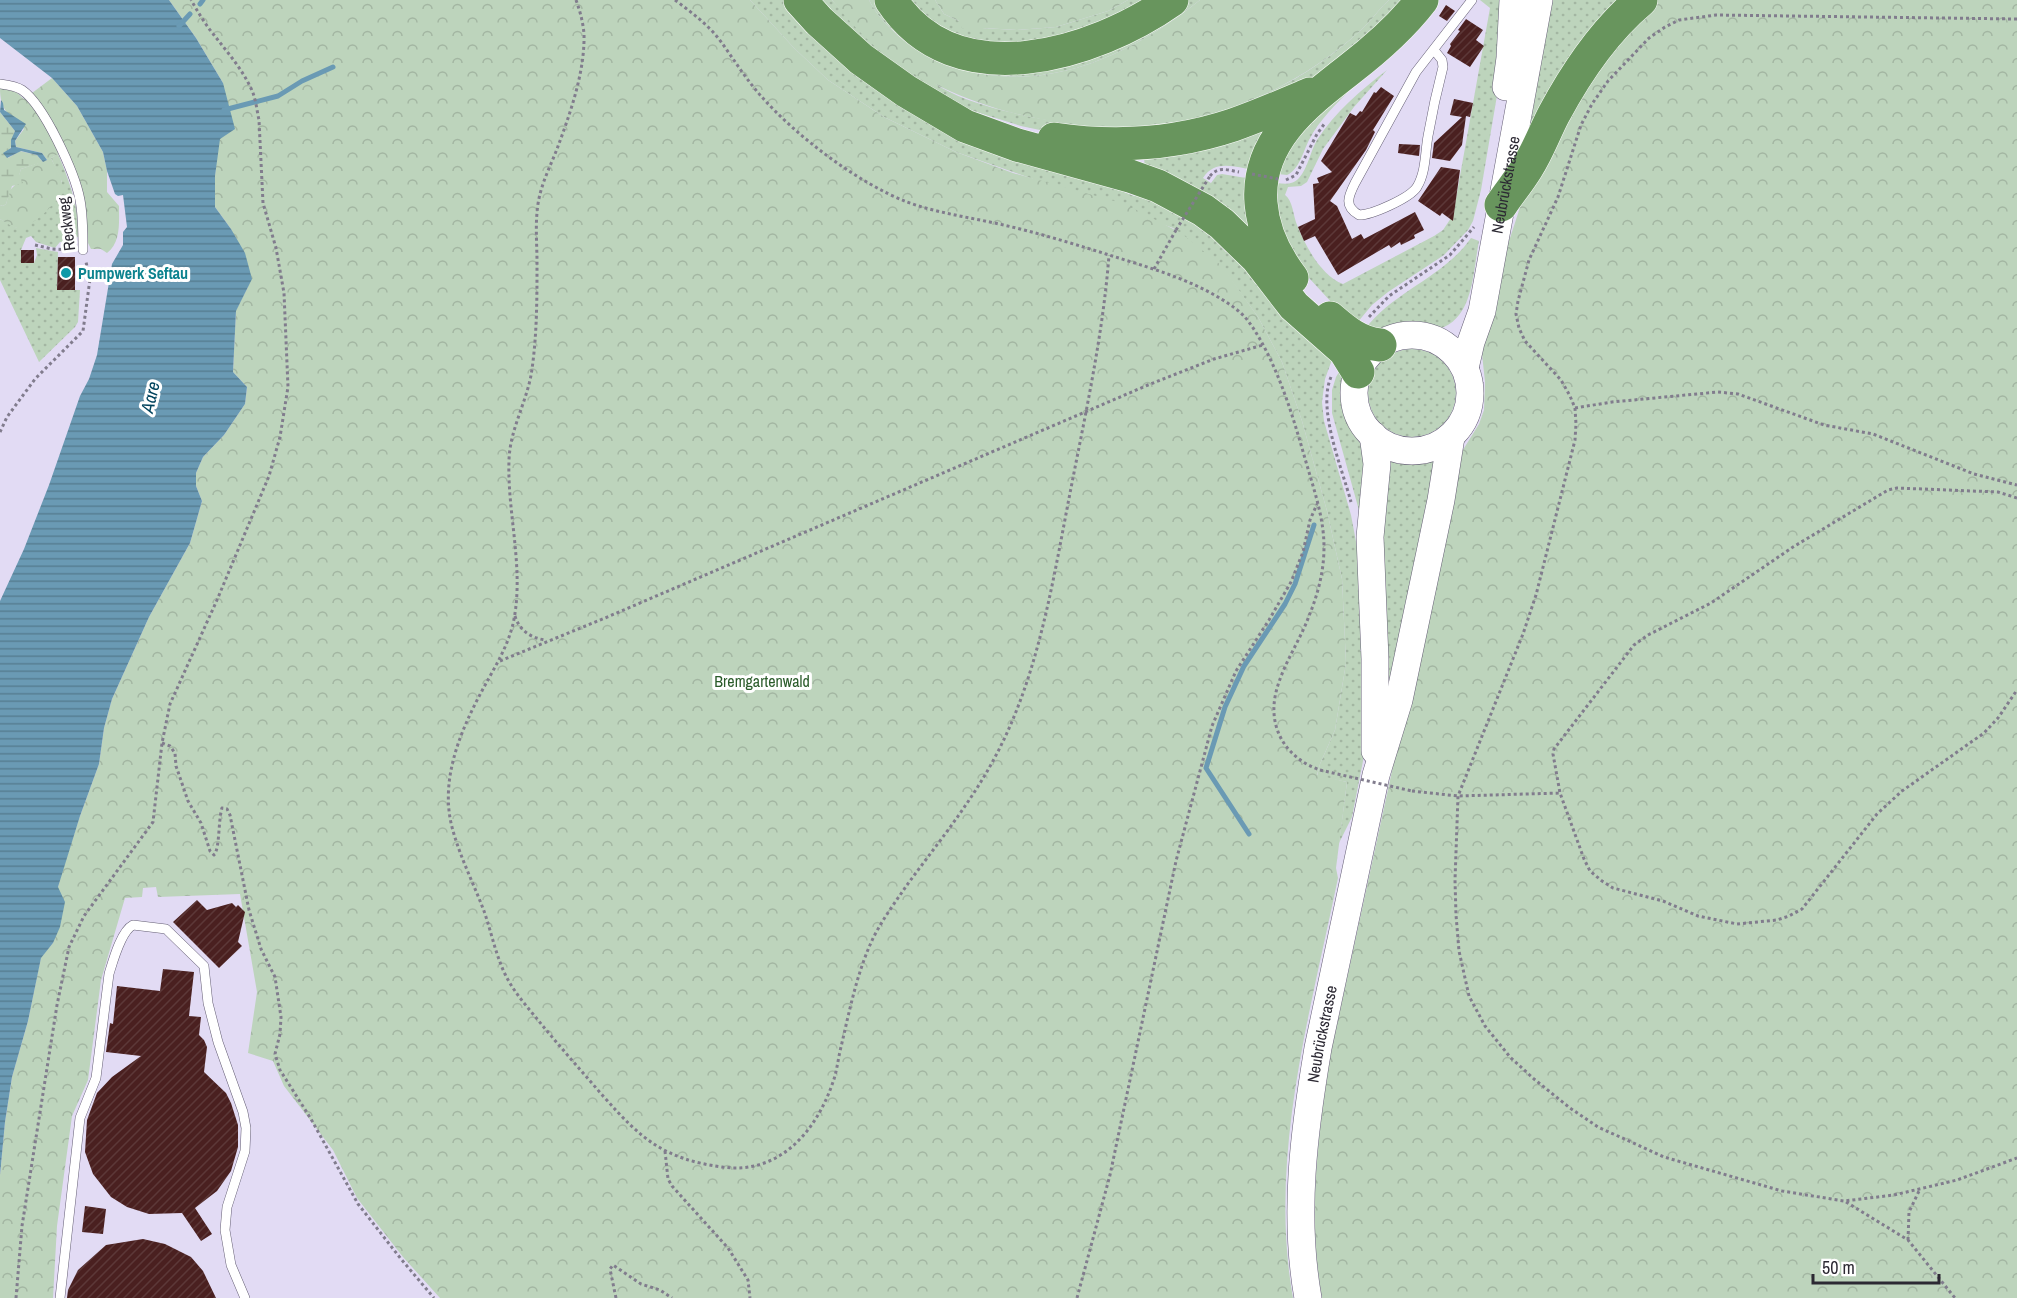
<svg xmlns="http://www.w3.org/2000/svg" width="2017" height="1298" viewBox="0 0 2017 1298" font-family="'Archivo Narrow',sans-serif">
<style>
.green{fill:url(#green-dots)}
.forest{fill:url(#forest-crowns)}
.wetland{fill:url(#wetland-marsh)}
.water{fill:url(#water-rules)}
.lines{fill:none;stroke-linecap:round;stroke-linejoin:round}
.stream{stroke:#6a9ab4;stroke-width:5}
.building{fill:url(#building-hatch)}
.service-casing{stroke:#645e74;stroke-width:10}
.secondary-casing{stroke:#645e74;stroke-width:28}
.motorway-casing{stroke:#fff;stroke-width:34}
.path{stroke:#817c8d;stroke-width:3;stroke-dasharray:3 3;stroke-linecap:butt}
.service{stroke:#fff;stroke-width:9}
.secondary{stroke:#fff;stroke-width:27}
.motorway{stroke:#68955d;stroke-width:33}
.path-bridge{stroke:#817c8d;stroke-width:3;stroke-dasharray:3 3;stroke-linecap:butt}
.culture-dot{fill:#0f9aa8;stroke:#fff;stroke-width:2}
.labels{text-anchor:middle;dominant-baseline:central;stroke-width:6;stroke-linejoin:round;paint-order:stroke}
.street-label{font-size:16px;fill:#2c2933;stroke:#fff}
.culture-label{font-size:16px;font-weight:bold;fill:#0d838f;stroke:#fff;text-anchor:start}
.park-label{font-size:16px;fill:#2a5b2a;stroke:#fff}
.water-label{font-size:18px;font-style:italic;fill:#00435d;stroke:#fff}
</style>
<defs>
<pattern id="green-dots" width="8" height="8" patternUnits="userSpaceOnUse" patternTransform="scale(1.5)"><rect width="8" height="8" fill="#bdd4bc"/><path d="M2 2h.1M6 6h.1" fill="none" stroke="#a3b6a2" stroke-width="1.8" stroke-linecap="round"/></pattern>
<pattern id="forest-crowns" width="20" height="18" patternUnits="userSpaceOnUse" patternTransform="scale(1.5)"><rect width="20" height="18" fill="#bdd4bc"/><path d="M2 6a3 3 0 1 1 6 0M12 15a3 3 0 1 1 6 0" fill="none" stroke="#a3b6a2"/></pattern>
<pattern id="wetland-marsh" width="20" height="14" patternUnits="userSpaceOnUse" patternTransform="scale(1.5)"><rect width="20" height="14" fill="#bdd4bc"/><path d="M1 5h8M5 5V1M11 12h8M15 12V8" fill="none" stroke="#a3b6a2"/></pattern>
<pattern id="water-rules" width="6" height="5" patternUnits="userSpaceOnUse" patternTransform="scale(1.5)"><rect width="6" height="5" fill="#6a9ab4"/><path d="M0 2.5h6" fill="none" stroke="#577e93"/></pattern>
<pattern id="building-hatch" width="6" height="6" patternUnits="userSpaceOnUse" patternTransform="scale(1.5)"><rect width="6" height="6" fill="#4a2020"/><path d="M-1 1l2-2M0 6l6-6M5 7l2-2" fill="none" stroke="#5c3838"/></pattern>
</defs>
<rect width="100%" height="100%" fill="#e2dbf4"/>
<!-- green -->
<path class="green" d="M750 0H785L825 47 1121 182 1124 192 1134 196 1139 193 1217 233 1216 241 1226 252 1233 250 1333 357 1325 379 1322 402 1324 421 1351 515 1360 563 1366 633 1360 651H1367V700L1363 761 1352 817 1339 843 1347 782 1317 776 1320 764 1335 730 1346 663 1342 579 1327 511 1302 421 1282 362 1258 317 1221 266 1173 228 956 152 884 117 828 80 794 48Z
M814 0H832L841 10C871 34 901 62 934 83 953 96 979 104 1001 110 1071 128 1132 129 1203 113 1223 108 1244 104 1263 95 1299 79 1333 56 1361 30 1371 21 1379 9 1389 0H1407L1325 74 1225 120 1054 133 1021 126 973 111 916 84Z
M869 0H882L979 63 1182 0H1200C1124 61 1031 101 936 60 910 48 882 26 869 0Z
M907 0H935L944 14 959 21 982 28 1017 30 1056 27 1108 11 1128 0H1149L1087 30 1008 45 945 33Z
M1480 0H1506L1503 60 1481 190 1473 221 1468 230 1444 255 1388 292 1372 305 1357 323 1333 304 1298 266 1275 212 1278 204 1277 183C1285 184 1293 185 1299 178 1308 168 1310 152 1317 140 1335 112 1361 90 1387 70L1354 107 1323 149 1307 182 1301 186 1288 187 1285 195C1293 201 1293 215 1297 225 1305 245 1321 276 1343 284L1434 236 1443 230 1453 215 1490 8Z
M1547 0H1631L1521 163Z
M1354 86C1337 103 1320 119 1309 140 1303 152 1299 170 1287 175L1278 174 1284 155 1301 130Z
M1266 121 1254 170C1235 167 1215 159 1203 178L1211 183 1217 175 1222 174 1252 179 1263 236 1145 168 1144 158Z
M58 154C69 180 80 209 78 237L74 238V241L60 242 55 248 36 242 31 236 26 238 21 250V263H34L37 255 36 248 58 252 57 290H80L78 322 75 327 39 362 0 280V219L17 228 62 182 51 158Z
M1471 238 1479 241C1473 270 1474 320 1438 329 1429 331 1419 328 1410 328 1401 328 1392 334 1383 334 1377 334 1370 330 1365 329 1394 291 1444 277 1471 238Z
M1368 393a44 44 0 1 1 88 0a44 44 0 1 1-88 0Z
M1342 367 1346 383V403L1349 414 1367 448 1360 514 1332 413V390L1336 377Z
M1391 454 1414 458 1432 455 1441 460 1394 686 1384 699 1383 459Z"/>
<!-- forest -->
<path class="forest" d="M169 0H750L794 48 828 80 884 117 956 152 1013 173 1125 204 1181 233 1222 266 1258 317 1282 362 1302 421 1327 511 1342 579 1346 663 1335 730 1320 764 1317 775 1347 782 1336 868 1338 878C1310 1014 1268 1158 1293 1298H440L403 1257 357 1198 333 1150 284 1086 273 1061 248 1053 257 992 240 894 158 897 156 887 143 888 142 897 125 898 101 980 88 1080 72 1116 57 1226 53 1298H0V1175L5 1122 12 1077 28 1021 41 957 53 943 58 887 61 875 80 816 99 764 104 728 112 699 149 617 190 543 202 501 196 486V473L203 457 224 435 245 404 247 387 233 372 236 310 248 287 231 229 215 207V176L223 83 196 38Z
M832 0H869C882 26 910 48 936 60 1031 101 1124 61 1200 0H1389C1379 9 1371 21 1361 30 1333 56 1298 79 1263 95 1163 140 1039 134 941 87 922 78 902 69 886 56 866 40 848 20 832 0Z
M935 0H1128L1108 11 1056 27 1017 30 983 28 975 31 962 28 959 21 944 14Z
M1656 0H2017V1298H1322C1307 1216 1318 1133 1331 1052L1461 453 1479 424 1484 410 1485 382 1482 354 1500 259 1510 238 1525 192 1585 83Z
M52 78 77 106 103 152 107 171V192L119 206C119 222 121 243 107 253L101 249H91L88 243 85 206 66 150 51 158C55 167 64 179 62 189 60 201 30 230 17 228 12 227 5 222 0 219V205L3 206 6 204 10 190 16 184 21 169 47 160 42 153 16 147 15 141 24 129C8 114 0 110 0 88L14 90 24 99Z"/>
<!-- wetland -->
<path class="wetland" d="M0 112 15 131 8 158 20 151 37 155 43 162 21 169 19 176 23 183 12 186 6 204 3 206 0 205Z"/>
<!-- water -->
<path class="water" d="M0 0H169L196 38 223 83 235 129 220 139 215 176V207L231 229 245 253 252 279 236 311 233 372 247 387 245 404 224 435 203 457 196 473V486L202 501 190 543 149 617 112 699 104 728 99 764 80 816 58 887 65 902 60 927 53 943 41 958 28 1021 12 1077 5 1122 0 1175V601L24 549 49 485 80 396 89 379 97 355 112 264 123 245V232L127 227 123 195 118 196 115 194 107 171 103 152 77 106 52 78 0 38Z
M1 100 3 103 4 110 26 124 15 141 16 147 42 153 47 160 43 162 37 155 21 151 7 158 3 153 11 148V140L15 131 0 112Z"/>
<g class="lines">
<!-- stream -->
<path class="stream" d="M200 4 203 0
M179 26 190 14
M224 110 278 96 302 81 333 67
M1249 834 1206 768 1225 707 1244 666 1285 604 1295 584 1314 525"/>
</g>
<!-- building -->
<path class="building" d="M1446 5 1455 11 1447 21 1439 16Z
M1466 19 1483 30 1476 40 1484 46 1470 67 1447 53 1451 46 1450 44 1460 31 1458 30Z
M1381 87 1394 96 1373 130 1375 132 1366 150 1330 201 1337 206 1352 239 1361 234 1364 239 1415 212 1424 230 1414 235 1415 238 1401 245 1400 242 1391 248 1389 245 1338 275 1315 236 1304 241 1298 227 1315 219 1313 184 1319 183 1317 178 1332 172 1321 161 1350 113 1356 116 1360 111 1362 112 1374 92 1376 93Z
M1454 99 1473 103 1470 117 1466 116 1462 145 1450 161 1432 158 1434 143 1462 117 1450 115Z
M1399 144 1420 145 1419 156 1398 153Z
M1441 167 1460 170 1453 221 1442 213 1440 216 1418 201Z
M21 250H34V263H21Z
M58 257H75V290H57Z
M197 900 207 910 232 903 236 907 238 905 245 912 238 942 242 946 219 968 173 922Z
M163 969 194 972 189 1016 201 1017 199 1035 204 1040 207 1047 204 1072 226 1093 231 1103 238 1125V1147L231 1171 217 1191 195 1208 212 1234 201 1241 182 1213 149 1214 127 1207 111 1197 93 1174 85 1152 87 1120 97 1093 112 1077 141 1056 106 1052 110 1023 113 1024 117 986 160 991Z
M85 1206 106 1209 103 1234 82 1232Z
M143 1239 165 1244 191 1257 203 1271 216 1298H67L68 1290 78 1270 106 1245Z"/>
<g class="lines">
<!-- service casing -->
<g class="service-casing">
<path id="service" d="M1434 50 1442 60 1443 67C1437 90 1432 113 1428 136 1425 153 1426 172 1417 187 1410 198 1372 215 1359 215 1344 206 1348 197 1355 183L1416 72 1472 0
M0 84C8 85 16 86 22 90 44 105 75 173 80 200 83 216 83 234 83 250
M60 1298 80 1118 96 1078 109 974C113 961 121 931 133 925L166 929 204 966 208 1003 218 1042 243 1112 246 1128 245 1151 227 1207 225 1230 231 1265 245 1298"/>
</g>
<!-- secondary casing -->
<g class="secondary-casing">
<g id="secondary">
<path d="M1506 87 1510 58 1513 0"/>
<circle cx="1412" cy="393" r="58"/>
<path id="s1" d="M1465 368 1471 342 1482 311 1539 0"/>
<path d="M1373 435 1377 464 1370 537 1375 659V751"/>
<path id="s2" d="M1308 1298C1293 1214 1304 1131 1318 1048L1376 775 1399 700 1441 500 1451 437"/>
</g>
</g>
<!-- motorway casing -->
<g class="motorway-casing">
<path id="motorway" d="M800 0 819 21 861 59 906 91 965 126 1017 145 1130 176 1158 186 1203 210 1222 224 1257 258 1294 306 1345 351 1358 372
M891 0C955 98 1094 55 1172 0
M1054 139C1114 148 1176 144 1233 125 1259 116 1284 105 1310 94
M1501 205C1509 193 1519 181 1527 168 1538 151 1545 131 1554 114 1577 71 1604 31 1641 0
M1292 278C1276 257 1263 230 1261 203 1256 141 1305 104 1350 69 1376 49 1402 26 1422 0
M1330 318C1345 331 1359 343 1380 345"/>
</g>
<!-- path -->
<path class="path" d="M576 0C580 11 583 22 584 34 585 72 570 114 557 149 550 167 541 184 538 204 535 224 537 243 537 263 537 298 537 334 532 369 528 400 510 428 509 460 507 514 525 570 513 624 508 644 499 660 489 678 465 721 440 772 451 823 458 853 473 882 484 911 492 934 496 957 507 978 516 995 530 1010 542 1025 562 1049 583 1073 604 1097 641 1139 664 1159 722 1167 779 1175 816 1132 833 1082 837 1071 838 1059 841 1047 849 1013 856 977 870 945 879 924 894 904 907 885 937 844 970 804 994 759 1039 676 1053 580 1071 488 1086 411 1103 334 1109 255
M675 0C691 12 707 24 719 39 733 58 745 78 761 96 796 136 858 183 907 202 937 213 968 217 999 224 1035 232 1071 243 1106 254 1150 268 1199 281 1236 309 1247 317 1254 329 1261 341 1282 379 1294 420 1306 462 1314 490 1324 518 1324 547 1324 571 1318 594 1309 616 1299 643 1280 669 1275 697 1269 731 1288 759 1320 770
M2017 19 1716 15 1679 20 1665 27 1649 38 1608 81 1592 104 1581 125 1558 197 1529 260 1518 301 1516 314 1519 328 1525 341 1561 380 1570 396 1575 408 1576 424 1575 440 1536 595 1523 634 1458 796 1455 880 1456 915 1459 951 1469 996 1485 1026 1510 1057 1534 1079 1570 1108 1598 1127 1664 1157 1782 1191 1844 1201 1894 1195 1957 1180 2017 1158
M1210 176C1218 166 1228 170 1239 172
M1286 180 1296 175 1317 134 1325 123
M35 245 52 249 71 250
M1154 269 1176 230
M1369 317 1389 296 1450 255 1474 227
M1331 377C1317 409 1342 468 1351 502
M1575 408 1612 402 1718 392 1738 394 1824 425 1873 434 1974 474 2017 485
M1472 430 1482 397V382
M0 432 7 417 35 379 83 331 90 279 86 262
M2017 498 1998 492 1897 488 1888 490 1793 547 1711 603 1648 635 1634 645 1554 749 1553 754 1560 793 1584 859 1590 871 1602 881 1613 888 1663 901 1698 916 1737 924 1777 920 1789 916 1802 909 1877 814 1902 791 1984 733 1998 718 2017 690
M515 616C519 630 531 638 545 640
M500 661 605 618 1148 385 1214 359 1263 345
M162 743 170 746 175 753 176 766 188 801 201 823 210 851 214 855C220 848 218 821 222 808L227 809 230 815 249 910 261 949 275 977 281 1017 280 1034 275 1054 280 1070 311 1119 358 1204 401 1259 434 1298
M1412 791 1458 796 1560 793
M665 1151 668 1179 672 1186 728 1248 748 1280 750 1298
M1846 1202 1908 1240 1955 1298
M1908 1240 1909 1212 1920 1189
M16 1298 22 1226 57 1005 69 947 84 916 153 822 162 743 170 704 217 600 269 476 280 437 288 387 284 293 276 248 263 203 259 120C257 111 256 101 253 93 244 71 228 53 214 35 205 24 198 12 191 0
M616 1298 610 1269 613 1265 641 1284 660 1290 672 1298
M1077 1298 1110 1175 1176 861 1212 726 1236 671 1269 620 1291 582 1303 552 1310 520 1317 504"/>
<!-- service -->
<use href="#service" class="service"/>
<!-- secondary -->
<use href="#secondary" class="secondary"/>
<!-- motorway -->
<use href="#motorway" class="motorway"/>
<!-- path-bridge -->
<path class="path-bridge" d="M1252 174 1278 179
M1176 230 1210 176
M1320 770 1412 791"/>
</g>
<!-- markers -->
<circle class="culture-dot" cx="66" cy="273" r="6"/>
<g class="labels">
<!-- street labels -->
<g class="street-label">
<text stroke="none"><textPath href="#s1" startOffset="188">Neubrückstrasse</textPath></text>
<text transform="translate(66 224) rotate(-97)">Reckweg</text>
<text stroke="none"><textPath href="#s2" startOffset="266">Neubrückstrasse</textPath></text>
</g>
<!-- culture labels -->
<g class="culture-label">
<text x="78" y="273">Pumpwerk Seftau</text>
</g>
<!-- park labels -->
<g class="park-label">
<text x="762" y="681">Bremgartenwald</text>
</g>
<!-- water labels -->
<g class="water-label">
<text transform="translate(150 397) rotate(-77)">Aare</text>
</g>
</g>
<!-- scale -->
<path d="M1813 1274v9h126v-9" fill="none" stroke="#2c2933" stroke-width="3"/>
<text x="1822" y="1274" font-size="18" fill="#2c2933" stroke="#ffffff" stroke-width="4.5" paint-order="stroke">50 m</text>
</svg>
